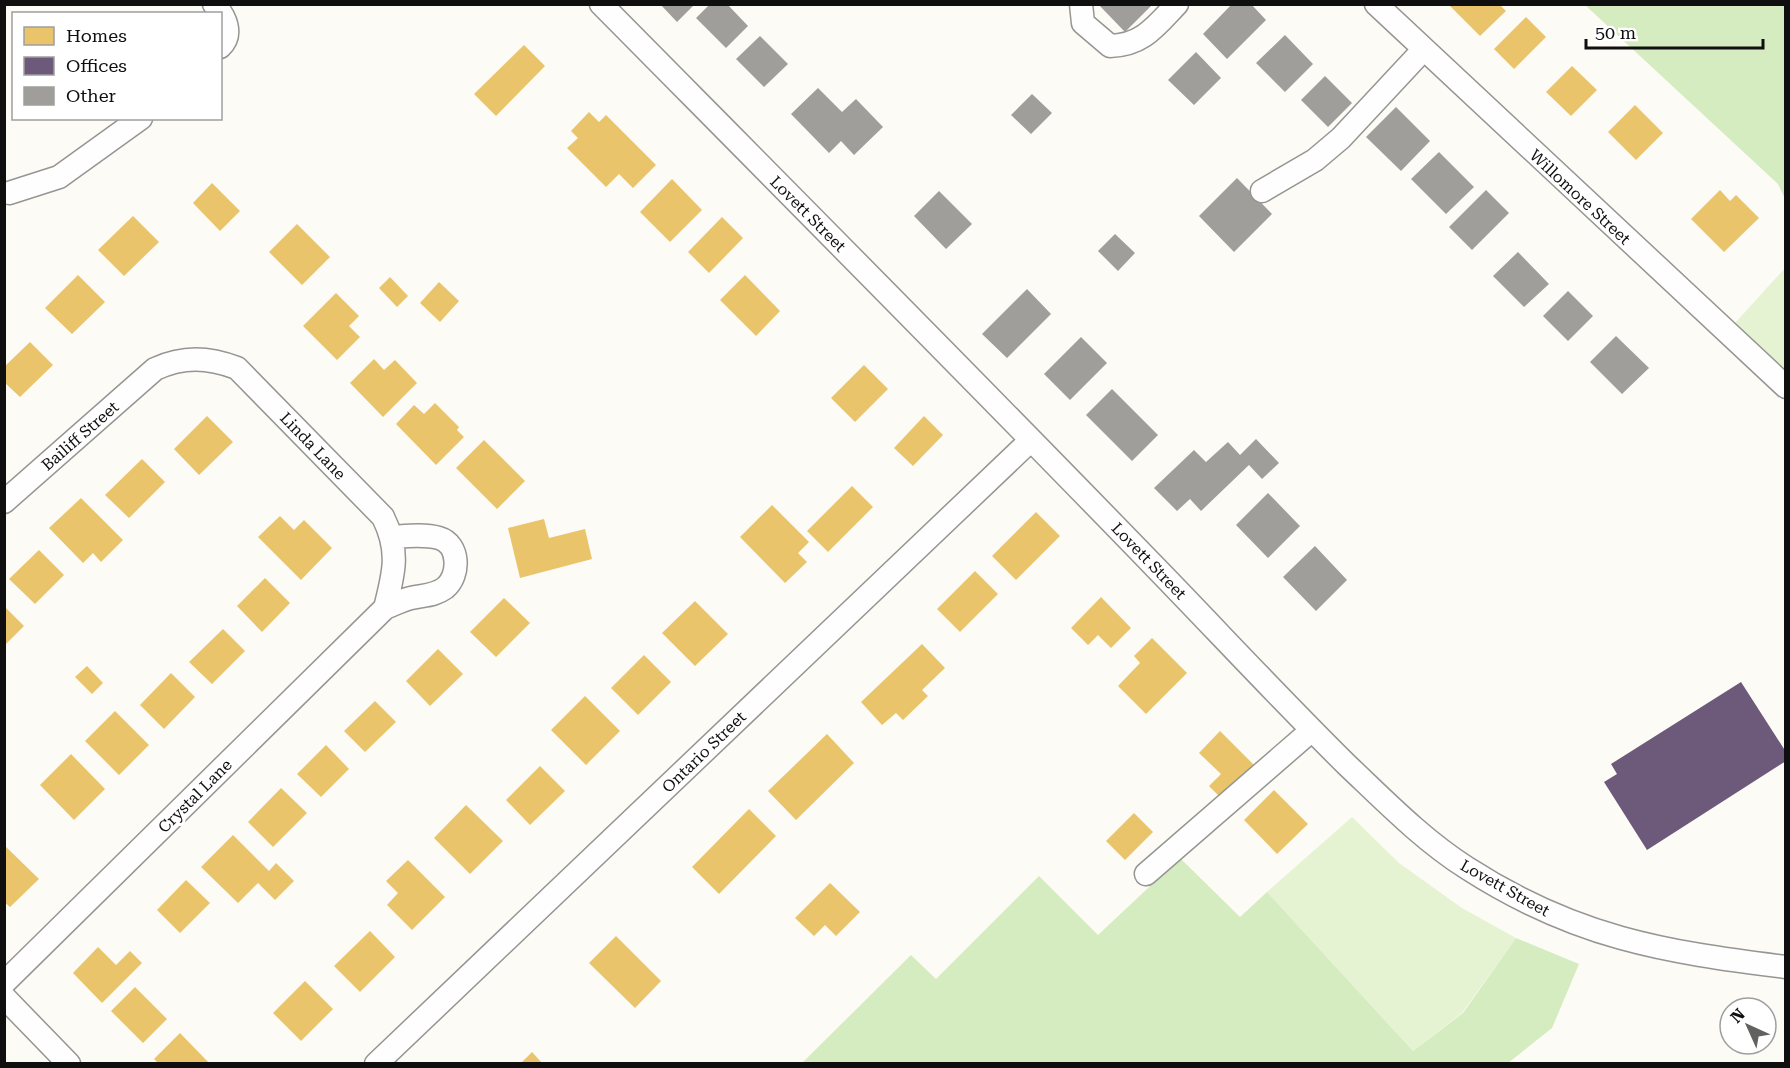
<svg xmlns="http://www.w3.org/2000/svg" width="1790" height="1068" viewBox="0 0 1790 1068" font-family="'Roboto Serif',serif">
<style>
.green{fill:#e5f3d3}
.forest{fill:#d5ecc1}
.homes{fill:#e9c46a}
.offices{fill:#6d597a}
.building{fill:#a09e9a}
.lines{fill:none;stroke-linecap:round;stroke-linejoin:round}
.minor-casing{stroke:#969593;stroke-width:25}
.minor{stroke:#fffefe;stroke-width:22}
.labels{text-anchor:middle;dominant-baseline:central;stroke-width:6;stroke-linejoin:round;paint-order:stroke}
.street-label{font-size:16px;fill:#0f0f0f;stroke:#fff}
</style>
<rect width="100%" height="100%" fill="#fcfbf5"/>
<!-- green -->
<path class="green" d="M1785 268V372L1735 323Z
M1352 817 1399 863 1462 908 1516 938 1462 1013 1413 1051 1267 892Z"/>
<!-- forest -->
<path class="forest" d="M1585 5H1785V199L1778 184Z
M1180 858 1240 917 1267 892 1413 1051 1463 1013 1516 938 1579 964 1552 1028 1508 1063 801 1064 911 955 936 979 1039 876 1098 935Z"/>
<!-- homes -->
<path class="homes" d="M1448 4H1499L1506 11 1480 36Z
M1526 17 1546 37 1514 69 1494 49Z
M524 45 545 66 496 116 474 94Z
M1572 66 1597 90 1571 116 1546 92Z
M1635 105 1663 133 1636 160 1608 132Z
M589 112 599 122 606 115 656 165 633 188 619 174 606 187 567 148 578 138 571 131Z
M672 179 702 210 670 242 640 212Z
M212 183 240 211 220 231 193 203Z
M1720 190 1730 201 1736 195 1759 218 1724 252 1691 219Z
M133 216 159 242 124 276 98 250Z
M722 217 743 238 709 273 688 252Z
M297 224 330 257 302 285 269 252Z
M78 275 105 302 72 334 45 308Z
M745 275 780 311 756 336 720 300Z
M390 277 408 296 397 307 379 288Z
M439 282 459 301 440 322 420 303Z
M336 293 359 316 349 326 360 337 337 360 303 326Z
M30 342 53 365 20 397 4 382V367Z
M374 359 384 370 395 360 417 383 383 417 350 383Z
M864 365 888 389 855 422 831 398Z
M435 403 459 427 457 430 464 437 436 465 396 424 414 405 424 414Z
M207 416 233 442 199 475 174 449Z
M924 416 943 435 913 466 894 448Z
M484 440 525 481 497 509 456 468Z
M142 459 165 482 129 518 105 495Z
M852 486 873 507 828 552 807 531Z
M81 498 123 540 101 562 93 553 83 563 49 528Z
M772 505 809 542 798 553 807 562 785 583 740 537Z
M1036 512 1060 536 1016 580 992 556Z
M280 516 294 530 304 520 332 548 301 580 258 537Z
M544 519 549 538 585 529 592 559 520 578 508 528Z
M39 550 64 575 35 604 9 579Z
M975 571 998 594 960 632 937 609Z
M265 578 290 603 262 632 237 606Z
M1101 597 1131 628 1111 648 1098 635 1088 645 1071 628Z
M504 598 530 623 496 657 470 632Z
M695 601 728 634 695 666 662 633Z
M4 606 24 626 4 646Z
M223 629 245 651 212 684 189 662Z
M1152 638 1187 673 1146 714 1118 686 1140 663 1134 656Z
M922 644 945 668 922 690 928 696 903 720 896 713 882 725 861 702Z
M438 649 463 674 430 706 406 681Z
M644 655 671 682 638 715 611 688Z
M87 666 103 683 92 694 75 677Z
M171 673 195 697 164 729 140 705Z
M585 696 620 731 586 765 551 730Z
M375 701 396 722 365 752 344 731Z
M115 711 149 745 119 775 85 741Z
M1220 731 1254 765 1221 798 1209 786 1221 774 1199 753Z
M827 734 854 763 796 820 768 791Z
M326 745 349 769 321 797 297 774Z
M71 754 105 789 74 820 40 785Z
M540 766 565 791 530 825 506 800Z
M281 788 307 813 273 847 248 822Z
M1274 790 1308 824 1277 854 1244 820Z
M466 805 503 841 470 874 434 838Z
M749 809 776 836 719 894 692 867Z
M1134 813 1153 832 1125 860 1106 841Z
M233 835 269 871 276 863 294 881 275 900 258 883 238 903 201 867Z
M4 845 39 879 10 907 4 902Z
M408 860 445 897 412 930 387 905 398 893 386 881Z
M186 880 210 903 180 933 157 910Z
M830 883 860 912 836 936 825 925 814 936 795 918Z
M370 931 395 957 360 992 334 966Z
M616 936 661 981 635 1008 589 963Z
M98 947 116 965 130 951 142 963 102 1003 73 973Z
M305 981 333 1009 301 1041 273 1013Z
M135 987 167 1019 143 1043 111 1011Z
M180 1033 210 1064H159L154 1059Z
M532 1052 543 1064H520Z"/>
<!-- offices -->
<path class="offices" d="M1741 682 1786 752V761L1647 850 1604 782 1617 774 1611 764Z"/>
<!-- building -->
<path class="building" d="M660 4H695L677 22Z
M710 4H727L748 26 726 48 696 18Z
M1098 4H1153L1125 32Z
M1232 4H1251L1266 20 1227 59 1203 34Z
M1285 35 1313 64 1285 92 1256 63Z
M760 36 788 64 764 87 736 59Z
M1196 52 1221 78 1194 105 1168 80Z
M1325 76 1352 103 1328 127 1301 100Z
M818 88 842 112 856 99 883 127 854 155 841 141 829 153 791 114Z
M1032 94 1052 113 1031 134 1011 115Z
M1396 107 1430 141 1401 171 1366 137Z
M1439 152 1474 187 1446 214 1411 179Z
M1237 178 1272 214 1234 252 1199 216Z
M1486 190 1509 213 1472 250 1449 227Z
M939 191 972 224 946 249 914 216Z
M1115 234 1135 253 1118 271 1098 251Z
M1518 252 1549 284 1524 307 1493 276Z
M1027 289 1051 314 1007 358 982 334Z
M1568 291 1593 316 1568 341 1543 316Z
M1616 336 1649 368 1622 394 1590 362Z
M1081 337 1107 363 1070 400 1044 374Z
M1112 389 1158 435 1132 461 1086 415Z
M1256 439 1279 463 1262 479 1249 465 1201 511 1190 499 1177 511 1154 488 1194 450 1206 462 1228 442 1240 455Z
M1268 493 1300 526 1268 558 1236 525Z
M1315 546 1347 580 1316 611 1283 577Z"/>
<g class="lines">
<!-- minor casing -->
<g class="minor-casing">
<path id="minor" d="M214 4C225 16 234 34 220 47
M601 4C787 192 973 379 1157 569 1221 635 1283 702 1348 766 1386 802 1423 840 1467 868 1574 937 1663 952 1786 967
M1081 4 1083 23 1110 46C1143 45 1156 26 1177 4
M1376 4 1786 387
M1262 191 1315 160 1341 138 1424 49
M9 193 59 177 141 118
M4 502 155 369C183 356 208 357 237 368L383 517C400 551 394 573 385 608
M1146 874 1312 730
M4 983 385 608C393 605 402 600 411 598 424 595 434 596 445 588 460 576 460 544 439 538 424 534 408 536 393 537
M4 997 69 1064
M376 1064 1031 440"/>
</g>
<!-- minor -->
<use href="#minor" class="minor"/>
</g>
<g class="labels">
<!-- street labels -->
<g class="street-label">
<text transform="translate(1580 197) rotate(43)">Willomore Street</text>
<text transform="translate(808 214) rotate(45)">Lovett Street</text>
<text transform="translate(80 436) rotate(-41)">Bailiff Street</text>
<text transform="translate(313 446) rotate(46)">Linda Lane</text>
<text transform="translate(1149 561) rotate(46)">Lovett Street</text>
<text transform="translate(704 752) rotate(-44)">Ontario Street</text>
<text transform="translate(195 796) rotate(-45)">Crystal Lane</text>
<text transform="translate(1505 888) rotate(29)">Lovett Street</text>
</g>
</g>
<!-- border -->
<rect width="1790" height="1068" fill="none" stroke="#0f0f0f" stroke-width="12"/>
<!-- legend -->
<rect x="12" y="12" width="210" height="108" fill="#ffffff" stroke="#9f9f9f" stroke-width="1.5"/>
<rect x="24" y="27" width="30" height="18" fill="#e9c46a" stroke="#9f9f9f" stroke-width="1.5"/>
<text x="66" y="42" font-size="18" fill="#0f0f0f">Homes</text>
<rect x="24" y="57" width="30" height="18" fill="#6d597a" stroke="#9f9f9f" stroke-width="1.5"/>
<text x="66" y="72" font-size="18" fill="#0f0f0f">Offices</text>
<rect x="24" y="87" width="30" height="18" fill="#a09e9a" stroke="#9f9f9f" stroke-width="1.5"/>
<text x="66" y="102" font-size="18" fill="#0f0f0f">Other</text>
<!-- north arrow -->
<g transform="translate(1748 1026) rotate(315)"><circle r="28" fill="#ffffff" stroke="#9f9f9f" stroke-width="1.5"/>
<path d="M0-4.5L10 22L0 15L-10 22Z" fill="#626260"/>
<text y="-9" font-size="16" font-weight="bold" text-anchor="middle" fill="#0f0f0f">N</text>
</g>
<!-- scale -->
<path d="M1586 39v9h177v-9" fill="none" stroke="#0f0f0f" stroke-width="3"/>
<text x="1595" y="39" font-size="18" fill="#0f0f0f" stroke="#ffffff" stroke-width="4.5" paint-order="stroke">50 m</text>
</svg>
